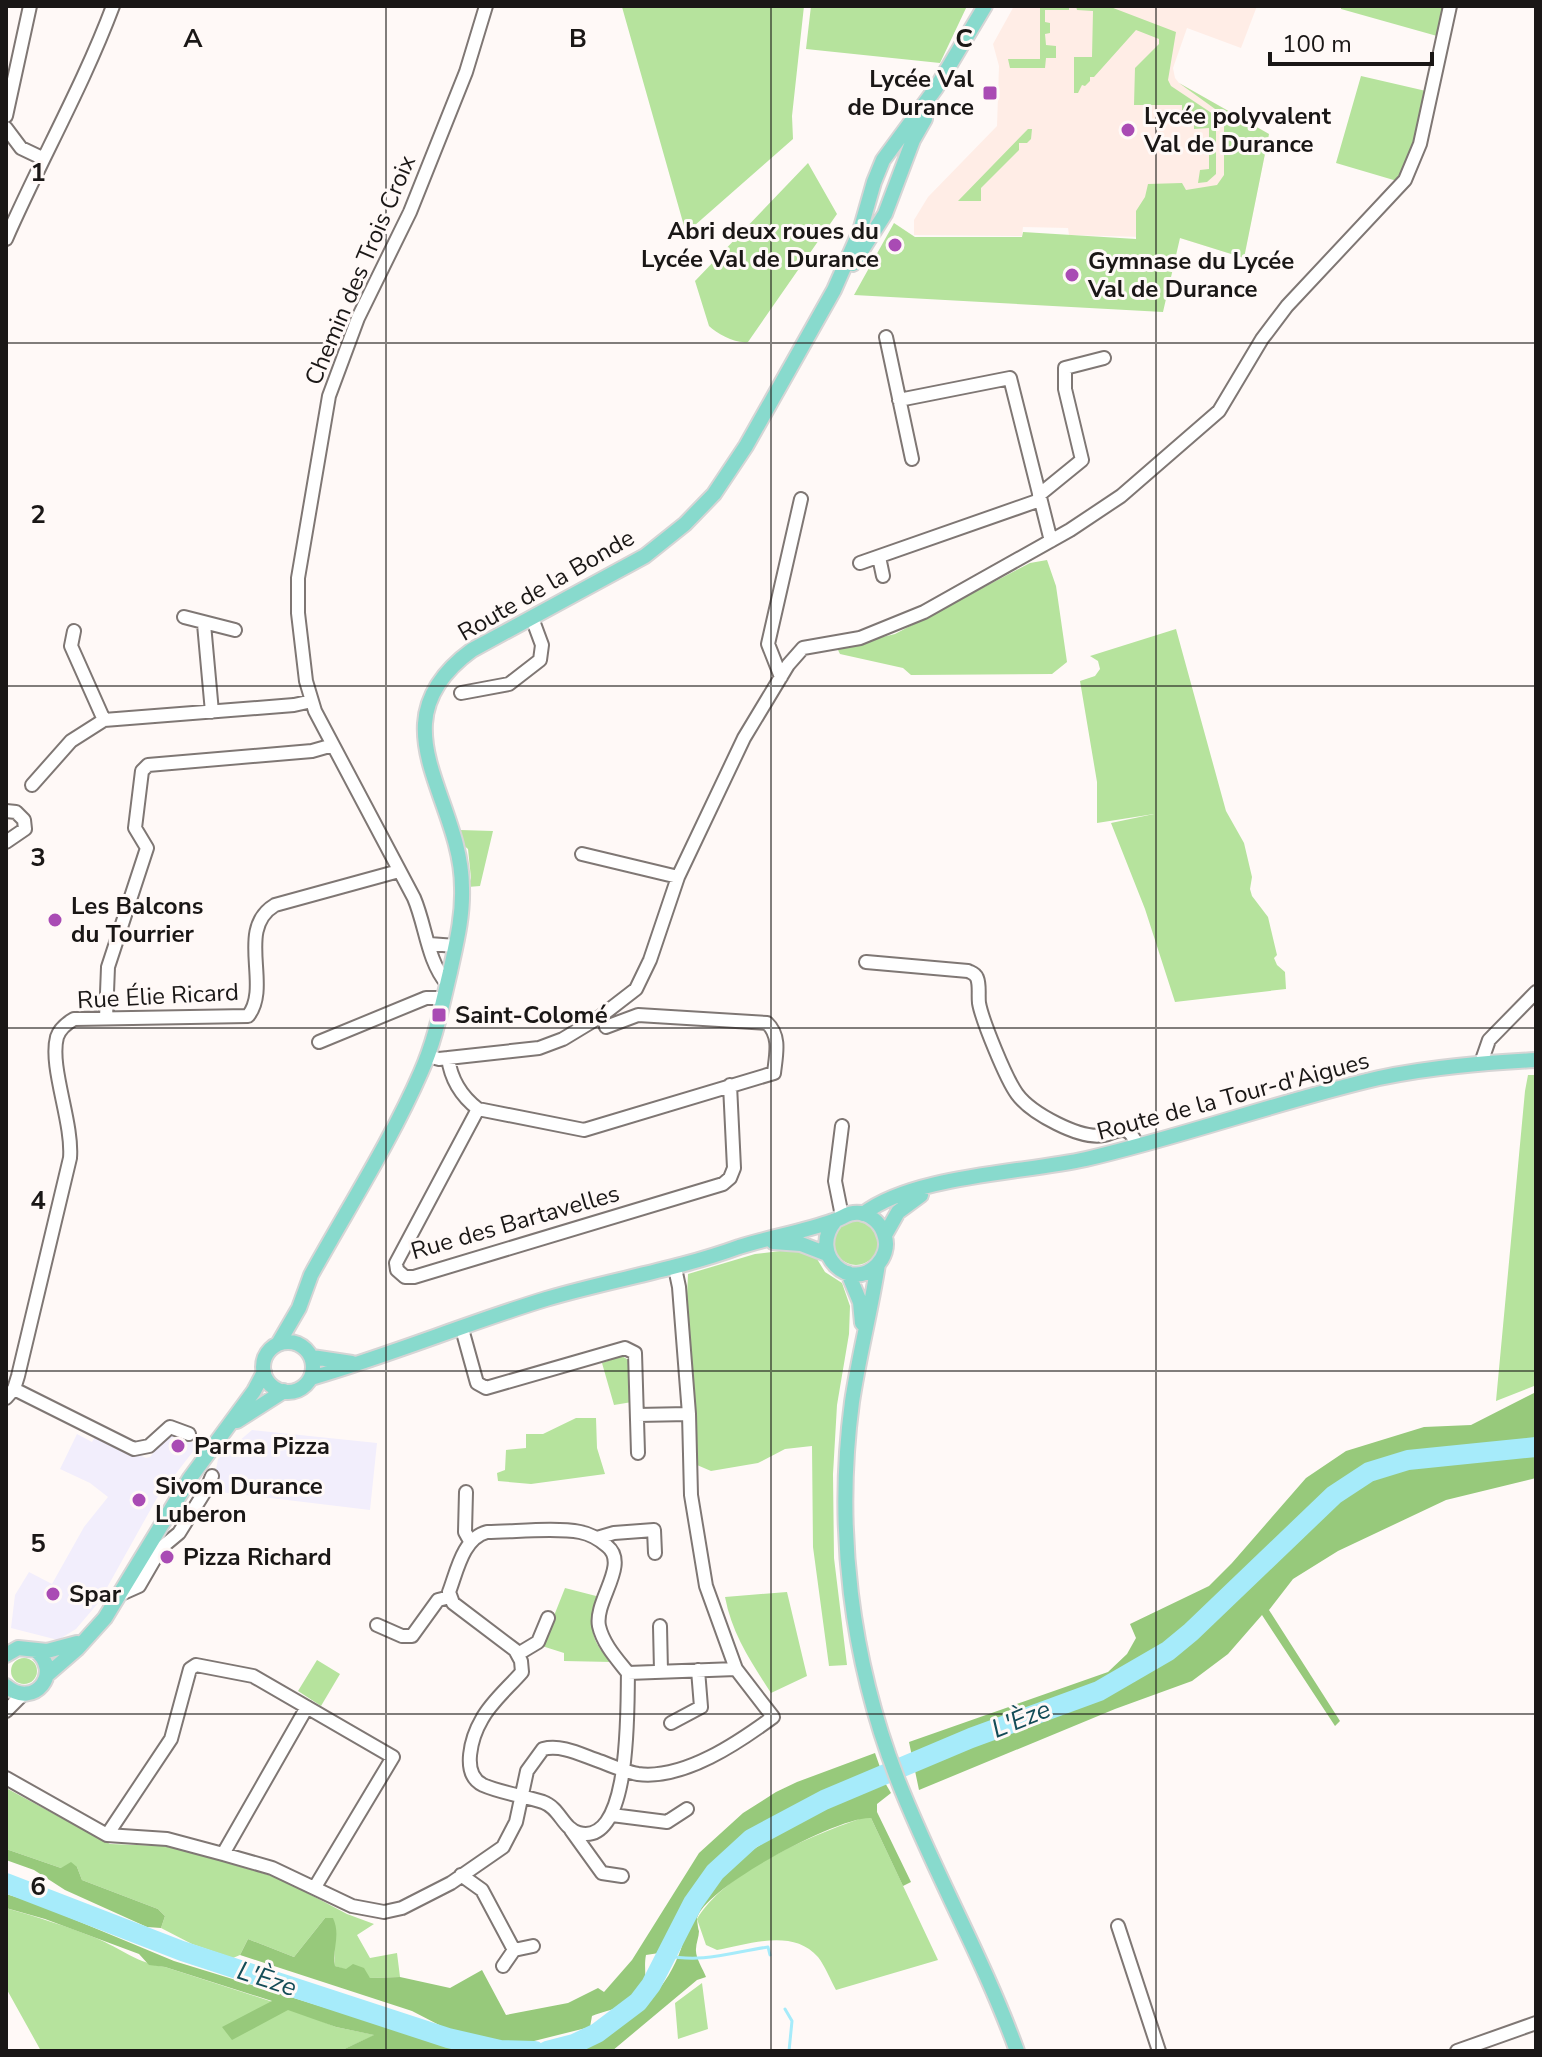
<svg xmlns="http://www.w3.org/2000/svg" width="1542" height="2057" viewBox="0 0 1542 2057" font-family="'Nunito Sans',sans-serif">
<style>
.commercial{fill:#f2eefc}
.built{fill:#ffede6}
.green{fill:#b6e39d}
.forest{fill:#97c97b}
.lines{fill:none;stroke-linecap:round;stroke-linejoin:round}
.stream{stroke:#a6ebfa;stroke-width:3}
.river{stroke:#a6ebfa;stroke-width:20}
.minor-casing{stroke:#7f7774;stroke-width:16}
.major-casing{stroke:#d6d5d5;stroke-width:18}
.minor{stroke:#fff;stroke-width:12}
.major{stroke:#88dacd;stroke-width:14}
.grid{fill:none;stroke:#1a1716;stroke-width:2;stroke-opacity:0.55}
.poi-dot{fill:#a94bb4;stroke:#fff9f7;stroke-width:3}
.labels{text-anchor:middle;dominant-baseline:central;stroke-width:6;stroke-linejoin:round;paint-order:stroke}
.poi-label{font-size:24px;font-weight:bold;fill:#1a1716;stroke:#fff9f7;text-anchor:start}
.street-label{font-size:24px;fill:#1a1716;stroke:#fff9f7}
.water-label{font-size:26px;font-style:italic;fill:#134c57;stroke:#fff9f7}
.grid-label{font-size:26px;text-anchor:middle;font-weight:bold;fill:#1a1716;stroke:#fff9f7;stroke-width:6;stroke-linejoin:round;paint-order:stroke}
</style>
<rect width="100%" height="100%" fill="#fff9f7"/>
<!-- commercial -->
<path class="commercial" d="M252 1430 377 1443 370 1510 212 1491 218 1459Z
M170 1432 198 1445 157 1498 99 1602 76 1629 58 1640 11 1628 15 1595 29 1572 52 1584 84 1527 108 1497 90 1483 60 1469 77 1434 92 1442 95 1437 102 1439 146 1458 150 1457Z"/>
<!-- built -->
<path class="built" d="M1014 6H1257L1241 48 1187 28 1173 68 1175 78 1179 83 1269 134 1244 258 1180 238 1069 235 1068 228 1023 227 1022 236 914 235V220L928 197 997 126 999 66 993 44Z"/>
<!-- green -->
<path class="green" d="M804 6 792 116 793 139 686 233 622 7Z
M811 6H967L940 63 806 49Z
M1040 6H1069V10H1045V22L1050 23V33L1045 34 1046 45 1056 46V58H1046L1045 68H1010L1008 59H1040Z
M1076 6H1108L1176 32 1168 80 1171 86 1216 116V174L1207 182 1198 183 1200 170 1209 169V128L1194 129V118H1182V105H1134L1135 68 1159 44V39L1136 30 1094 77H1090V81L1085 86 1082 85 1078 93H1074V57H1092L1093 11 1077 10Z
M1341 6H1443L1437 36 1341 9Z
M1361 76 1426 91C1420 124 1414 153 1397 181L1336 163Z
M1179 83 1269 134 1244 258 1180 238 1163 312 854 295 894 223 915 237H1022L1023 232 1136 239V211L1145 197 1148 184 1182 183 1186 190 1217 185 1224 175V121L1222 114Z
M1028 129H1032L1031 139 1027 143H1019V150L981 188V201H958Z
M808 163 837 214 748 342C736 344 717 334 709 326L695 281Z
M1047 560 1056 586 1067 662 1052 674 911 675 903 668 840 654 837 648 895 634 1030 563Z
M1176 629 1226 811 1244 843 1252 877 1250 889 1252 896 1268 917 1277 955 1274 958 1277 965 1285 972 1286 989 1175 1002 1145 909 1111 823 1154 814 1097 823V782L1080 681 1095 676 1100 669 1098 661 1090 656Z
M460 830 493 831 480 886 468 887 471 878 468 849 462 844Z
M1528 1075H1536V1369L1534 1386 1496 1401 1525 1091Z
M834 1243a22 22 0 1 1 44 0a22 22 0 1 1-44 0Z
M780 1251H805L817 1259 825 1272 842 1283 850 1306 849 1334 837 1405 833 1474 834 1558 847 1665 829 1666 813 1547 812 1446 785 1449 758 1463 711 1471 697 1465 687 1297 688 1274 755 1254Z
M622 1356 630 1361 632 1402 614 1405 602 1363Z
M576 1418H596L597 1448 605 1474 531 1484 498 1481 497 1473 505 1470 506 1450 526 1448V1434H543Z
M565 1588 600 1597C590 1628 588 1639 612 1662L564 1661V1653L542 1646Z
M787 1592 807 1676 771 1693C751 1662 732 1634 725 1597Z
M11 1671a13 13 0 1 1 26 0a13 13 0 1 1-26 0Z
M317 1660 340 1674 321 1706 298 1691Z
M6 1788 110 1844 163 1846 187 1851 279 1878 347 1914 374 1924 357 1935 370 1958 397 1953 400 1977 370 1978 335 1966 333 1918H325L294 1957 248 1939 240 1955 233 1958 192 1944 161 1928 165 1916 158 1909 82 1880 77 1867 61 1868 6 1849Z
M862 1818H871L938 1960 836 1990C830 1979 825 1966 818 1957 793 1928 749 1944 717 1950L706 1945 697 1919C726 1871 810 1836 862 1818Z
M6 1908C37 1917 66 1926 96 1938 120 1948 139 1964 165 1967L273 2002 336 2027 375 2035 340 2051H41L6 1988Z
M702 1983 708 2029 678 2039 675 2003Z"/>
<!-- forest -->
<path class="forest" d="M1536 1392V1478L1446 1500 1338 1551 1293 1579 1269 1610 1340 1721 1335 1726 1262 1615 1228 1654 1192 1681 1115 1709 919 1790 909 1742 1108 1672 1127 1654 1136 1638 1130 1624 1209 1586 1232 1563 1306 1478 1346 1451 1424 1427 1471 1425Z
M875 1753 881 1770C835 1791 784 1810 742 1838 704 1864 675 1912 659 1953L646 1955C644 1965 646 1974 645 1981 639 2007 612 2008 592 2016L590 2027 526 2043H496L445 2028 412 2011 240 1955 248 1939 294 1957 325 1918H333C341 1936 332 1948 335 1966L346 1969 353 1964 364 1968 370 1978 400 1977 450 1988 482 1970 506 2015 568 2003 598 1988 604 1992 632 1960 699 1853 743 1813 776 1792 797 1782Z
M884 1781 891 1793 877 1804V1812L911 1882 903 1886 871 1818C839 1816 705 1887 697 1918 697 1919 698 1929 699 1931 699 1937 696 1943 696 1949 695 1957 703 1969 706 1977L697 1980 612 2051H581C626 2027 663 1998 681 1949 688 1929 690 1910 704 1893 749 1839 823 1812 884 1781Z
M6 1849 61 1868 71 1862 77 1867 82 1880 158 1909 165 1916 161 1928 147 1927 65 1890 34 1870 6 1860Z
M6 1894 32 1902 174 1961 466 2051H340L374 2035 336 2027 288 2010 232 2040 222 2027 272 2001 165 1967 149 1965 139 1954 45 1919 6 1908Z"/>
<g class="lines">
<!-- stream -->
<path class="stream" d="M666 1955C700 1964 733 1952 768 1947L770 1955
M785 2009 792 2021 789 2051"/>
<!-- river -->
<path class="river" d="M6 1883 182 1951 448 2038 500 2050 535 2051
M547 2051 574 2044 597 2033 638 2002 651 1985 693 1903 715 1872 751 1839 824 1800 971 1738 1099 1691 1168 1651 1191 1632 1334 1495 1369 1472 1408 1460 1536 1447"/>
<!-- minor casing -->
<g class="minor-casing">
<path id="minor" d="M6 116 30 6
M6 128 21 148 42 158
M6 239C40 161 83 86 113 6
M886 337 912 459
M899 400 1010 378 1051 541
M1039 495 1082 460 1065 389V368L1104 358
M879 557 883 576
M860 563 1040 500
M184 617 235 630
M204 624 212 712
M74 631 71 646 104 720
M781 677 768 644 801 499
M461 693 509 684 540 660 542 645 532 618
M32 785 71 741 104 720 294 705 312 701
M6 811 16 812 24 820 25 829 6 842
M582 854 678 877
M429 944 456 946
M866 962 968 971C972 973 975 973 977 978 980 985 978 995 979 1003 982 1020 1006 1079 1017 1094 1031 1113 1080 1140 1104 1135 1112 1134 1119 1127 1127 1131 1133 1134 1135 1141 1138 1146
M447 984C427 960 426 926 414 898L315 711 306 681 298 613V578L329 396 358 318 410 212 466 72 486 6
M106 1018 108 967 147 848 135 828 142 771 148 765 312 751 333 745
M319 1042 426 998H444
M427 1056 439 1059 539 1048 563 1039 601 1016 636 989 650 960 678 877 744 738 788 665 803 648 860 638 924 612 1070 530 1121 496 1219 411 1262 339 1287 306 1405 180 1420 144 1450 6
M448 1058C451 1080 461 1096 478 1109L584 1130 774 1073C776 1055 781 1036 767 1023L638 1015 606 1027
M1481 1063 1489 1040 1536 992
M478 1109 396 1263 397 1270 405 1277H414L723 1184 730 1178 734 1168 730 1085
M842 1126 835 1181 842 1216
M462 1329 477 1383 486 1388 625 1348 635 1353 638 1453
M14 1389 134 1449 149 1446 170 1427 189 1434
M6 1398 14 1389 18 1376 70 1158C73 1122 49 1067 57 1037 60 1028 67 1023 74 1019L248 1016C272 986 235 929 275 905L399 871
M637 1415 689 1414
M466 1492 465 1532 470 1541
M597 1538 614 1533 654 1530 655 1553
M121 1594 139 1586 161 1548 179 1533 207 1488 212 1476
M377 1625 402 1636H412L438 1600 450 1597
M660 1626 661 1671
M518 1654 538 1642 548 1618
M628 1673C627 1704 632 1847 579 1833 563 1829 560 1808 543 1802 524 1796 501 1793 483 1785 460 1774 472 1736 482 1719 491 1702 509 1687 522 1672L521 1661 515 1650 453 1603 449 1592C457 1571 463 1538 487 1532 514 1532 555 1527 580 1532 591 1534 599 1539 607 1546 630 1564 594 1601 599 1626 603 1644 617 1659 628 1673L736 1669
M6 1711 23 1694
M671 1723 701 1707 698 1670
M6 1778 107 1835 167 1839 223 1854 272 1868 352 1906 384 1912 402 1908 451 1883 503 1847 516 1822 527 1771 543 1749C563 1744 583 1756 602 1762 614 1767 626 1772 638 1774 684 1780 739 1742 773 1717L736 1669 706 1586 691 1495 689 1414 679 1287 675 1268
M612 1815 667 1822 687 1809
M571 1830 602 1873 622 1876
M107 1835 171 1739 190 1669 196 1665 253 1676 393 1757 315 1887
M223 1854 307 1707
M461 1875 482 1890 514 1950
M1118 1926 1159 2051
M503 1966 514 1950 533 1946
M1457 2051 1536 2023"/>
</g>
<!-- major casing -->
<g class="major-casing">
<path id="major" d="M853 264 885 214 913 140 925 119
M863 1214C914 1175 1023 1173 1086 1159 1185 1136 1280 1101 1379 1078 1431 1067 1483 1063 1536 1060
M885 1235 898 1212 921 1195
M773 1242 801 1244 827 1254
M878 1264C871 1310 859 1355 852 1402 835 1529 851 1659 897 1778 933 1871 983 1957 1017 2051
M848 1273 860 1302 862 1323
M263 1367a25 25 0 1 1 50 0a25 25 0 1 1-50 0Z
M278 1344 299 1308 311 1275C348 1208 391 1141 421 1072 435 1041 442 1005 450 972 456 944 463 917 462 888 462 797 372 723 472 650L645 556 685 524 714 494 746 446 834 290 860 231 874 182 883 160 936 88 985 6
M312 1357 352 1363
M311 1378C391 1355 467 1323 546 1299 610 1280 676 1270 739 1247 770 1237 803 1232 833 1221 843 1218 849 1211 861 1213 873 1216 882 1225 885 1237 888 1247 884 1258 877 1265 850 1293 808 1254 835 1221
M237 1421 284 1391
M6 1655 18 1648 47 1651 77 1643
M47 1675 77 1649 105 1618 190 1478 254 1391 264 1372
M6 1686C34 1710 64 1672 35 1650"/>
</g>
<!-- minor -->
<use href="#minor" class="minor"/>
<!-- major -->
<use href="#major" class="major"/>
</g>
<!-- grid -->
<path class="grid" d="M386 6V2051M771 6V2051M1156 6V2051M6 343H1536M6 686H1536M6 1028H1536M6 1371H1536M6 1714H1536"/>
<!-- markers -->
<g class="poi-dot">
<rect x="982" y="85" width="16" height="16" rx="4"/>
<circle cx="1128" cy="130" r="8"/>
<circle cx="895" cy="245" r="8"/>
<circle cx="1072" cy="275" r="8"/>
<circle cx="55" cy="920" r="8"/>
<rect x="431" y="1007" width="16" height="16" rx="4"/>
<circle cx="178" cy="1446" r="8"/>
<circle cx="139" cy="1500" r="8"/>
<circle cx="167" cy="1557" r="8"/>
<circle cx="53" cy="1594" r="8"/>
</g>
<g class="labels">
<!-- poi labels -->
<g class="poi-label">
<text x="974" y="79" text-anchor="end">Lycée Val<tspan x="974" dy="28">de Durance</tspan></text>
<text x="1144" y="116">Lycée polyvalent<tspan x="1144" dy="28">Val de Durance</tspan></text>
<text x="879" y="231" text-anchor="end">Abri deux roues du<tspan x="879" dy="28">Lycée Val de Durance</tspan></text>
<text x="1088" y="261">Gymnase du Lycée<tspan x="1088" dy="28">Val de Durance</tspan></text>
<text x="71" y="906">Les Balcons<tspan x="71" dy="28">du Tourrier</tspan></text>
<text x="455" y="1015">Saint-Colomé</text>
<text x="194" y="1446">Parma Pizza</text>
<text x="155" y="1486">Sivom Durance<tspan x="155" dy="28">Luberon</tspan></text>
<text x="183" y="1557">Pizza Richard</text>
<text x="69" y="1594">Spar</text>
</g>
<!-- street labels -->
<g class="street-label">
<text transform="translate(360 270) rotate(-67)">Chemin des Trois Croix</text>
<text transform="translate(546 585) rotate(-30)">Route de la Bonde</text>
<text transform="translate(158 996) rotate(-3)">Rue Élie Ricard</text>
<text transform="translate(1233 1096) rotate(-15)">Route de la Tour-d'Aigues</text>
<text transform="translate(515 1222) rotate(-16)">Rue des Bartavelles</text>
</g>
<!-- water labels -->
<g class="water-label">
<text transform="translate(1021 1719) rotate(-22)">L'Èze</text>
<text transform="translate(267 1979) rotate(18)">L'Èze</text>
</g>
</g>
<g class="grid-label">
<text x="193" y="47">A</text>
<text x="578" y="47">B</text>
<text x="964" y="47">C</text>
<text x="38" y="181">1</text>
<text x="38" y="523">2</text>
<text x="38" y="866">3</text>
<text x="38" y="1209">4</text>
<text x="38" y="1552">5</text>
<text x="38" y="1895">6</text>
</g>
<!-- border -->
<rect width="1542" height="2057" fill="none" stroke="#1a1716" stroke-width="16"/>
<!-- scale -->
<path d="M1270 52v12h162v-12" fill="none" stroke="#1a1716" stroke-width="4"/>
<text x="1282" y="52" font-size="24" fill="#1a1716" stroke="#fff9f7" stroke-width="6" paint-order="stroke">100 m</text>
</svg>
